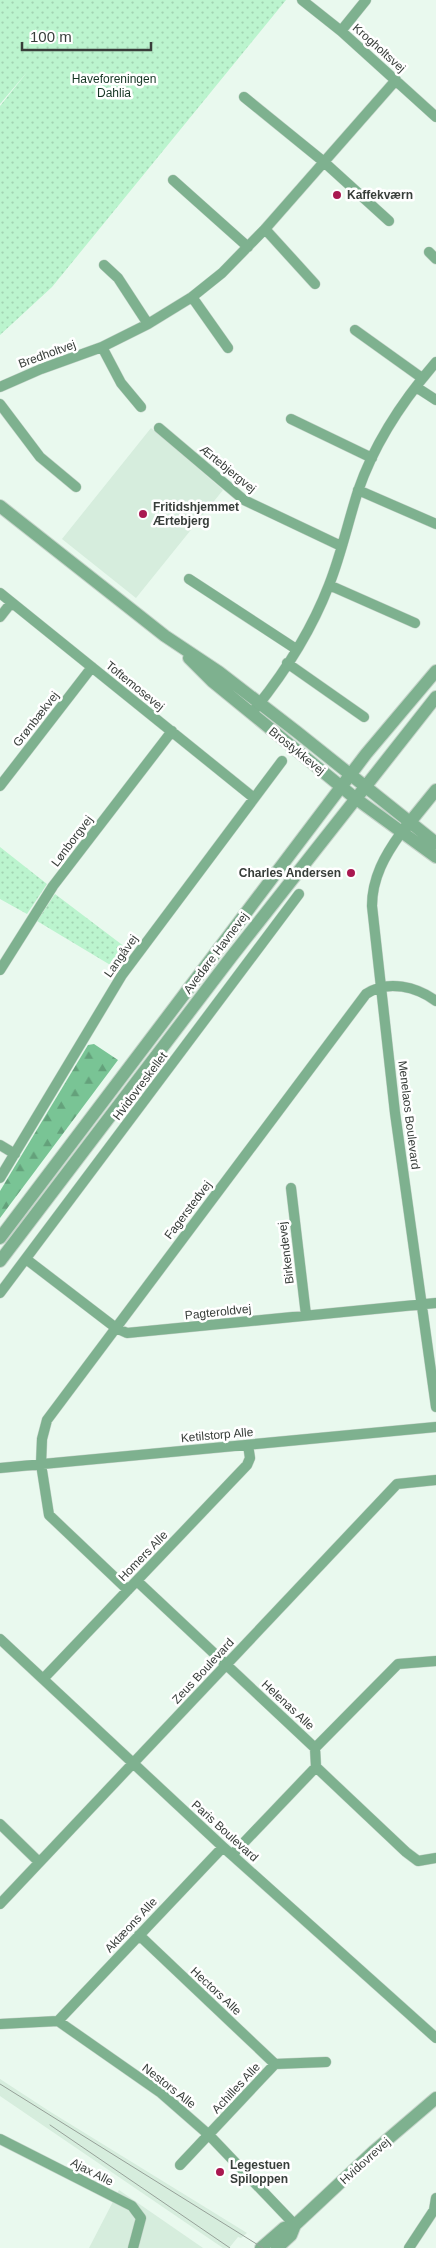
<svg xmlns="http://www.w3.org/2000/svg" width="436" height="2248" viewBox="0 0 436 2248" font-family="Helvetica,sans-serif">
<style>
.built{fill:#d6eddd}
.grass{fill:url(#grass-dots)}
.forest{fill:url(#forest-firs)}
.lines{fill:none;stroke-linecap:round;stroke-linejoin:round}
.minor-casing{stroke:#c6d4ca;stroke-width:11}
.tertiary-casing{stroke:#c6d4ca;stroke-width:14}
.minor{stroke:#7eb18f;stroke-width:10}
.tertiary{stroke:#7eb18f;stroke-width:12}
.tram{stroke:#96a199;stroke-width:1}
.poi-dot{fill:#a91850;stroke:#fff;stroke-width:2}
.labels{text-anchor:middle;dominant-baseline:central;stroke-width:5;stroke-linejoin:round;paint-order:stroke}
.street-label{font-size:12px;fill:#383e3a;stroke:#fff}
.park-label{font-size:12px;fill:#163724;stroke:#fff}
.poi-label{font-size:12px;font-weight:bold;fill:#383e3a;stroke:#fff;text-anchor:start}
</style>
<defs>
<pattern id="grass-dots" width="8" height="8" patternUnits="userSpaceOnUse" patternTransform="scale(1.25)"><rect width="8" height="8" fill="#bbf4ce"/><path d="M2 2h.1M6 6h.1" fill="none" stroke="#a2d2b2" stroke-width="1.8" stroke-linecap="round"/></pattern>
<pattern id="forest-firs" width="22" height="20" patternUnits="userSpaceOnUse" patternTransform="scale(1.25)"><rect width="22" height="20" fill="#79c495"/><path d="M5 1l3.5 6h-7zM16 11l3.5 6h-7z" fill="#64a17b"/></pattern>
</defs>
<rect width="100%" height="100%" fill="#e9f9ee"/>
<!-- built -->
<path class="built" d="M151 428 223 490 136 598 62 539Z
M0 2079 49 2111 247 2233 241 2238 238 2237 229 2248H223L0 2096Z
M119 2190 203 2248H89Z"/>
<!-- grass -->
<path class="grass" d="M0 0H286L52 287 0 335V106L28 71 0 104Z
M0 847 47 884 27 914 0 899Z
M55 894 129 950 117 969 37 921Z"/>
<!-- forest -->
<path class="forest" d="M94 1044 118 1060 0 1218V1191L88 1045Z"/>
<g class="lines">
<!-- minor casing -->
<g class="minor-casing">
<path id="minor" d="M302 0 341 31 436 117
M341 31 366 0
M244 97 324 162 389 221
M173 180 248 247
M265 229 315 284
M429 252 436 259
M104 265 118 278 148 324
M192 297 228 348
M355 330 422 378
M102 347 121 383 141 407
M0 387 41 369 102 347 148 324 192 297 222 273 265 229 396 80
M416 387 436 400
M0 404 40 457 76 487
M291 419 372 458
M159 428 244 500 341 546
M358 490 436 524
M189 579 296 649
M329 585 415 623
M0 593 254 798
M0 617 11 603
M287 663 364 717
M255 709C285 672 312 629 329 585 341 555 348 522 358 491 374 444 404 399 436 362
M0 786 92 667
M401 833C385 855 372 878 372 906L395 1113 436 1407
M0 970 53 886 172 731
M0 1145 15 1154
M0 1178 122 975 282 761
M291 1188 306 1315
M26 1259 116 1328 127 1333 436 1303
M0 1293 299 894
M0 1468 436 1427
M137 1581 315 1748 316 1767 406 1852 418 1861 436 1858
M128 1590 49 1515 41 1464 42 1439 47 1420 366 994C388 979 417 987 436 1001
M0 1639 223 1847 436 2038
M43 1679 247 1465 250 1458 248 1445
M315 1748 398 1664 436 1661
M0 1824 39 1862
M232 1855 316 1767
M0 1904 397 1484 436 1480
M139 1935 275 2064
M58 2021 223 1847
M0 2024 58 2021 161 2093 209 2135 295 2225
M0 2139 132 2206 141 2218 133 2248
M180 2165 275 2064 326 2062
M409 2248 434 2210 436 2198"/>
</g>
<!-- tertiary casing -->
<g class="tertiary-casing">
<path id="tertiary" d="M0 506 165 636 219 672 297 732 436 843
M189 658 212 681 355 798 436 857
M406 827 436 790
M0 1238 366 754 436 671
M0 1261 232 956 436 697
M261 2248 284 2228 295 2225
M277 2248 291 2235 295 2225 374 2151 436 2098"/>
</g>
<!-- minor -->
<use href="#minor" class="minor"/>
<!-- tertiary -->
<use href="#tertiary" class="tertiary"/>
<!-- tram -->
<path class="tram" d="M0 2084 263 2248
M50 2125 230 2248"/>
</g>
<!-- markers -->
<g class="poi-dot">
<circle cx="337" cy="195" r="5"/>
<circle cx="143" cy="514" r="5"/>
<circle cx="351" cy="873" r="5"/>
<circle cx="220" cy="2172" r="5"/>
</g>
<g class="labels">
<!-- street labels -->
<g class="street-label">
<text transform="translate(379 48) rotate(42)">Krogholtsvej</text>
<text transform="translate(47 354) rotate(-20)">Bredholtvej</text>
<text transform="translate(228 469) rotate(39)">Ærtebjergvej</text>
<text transform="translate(135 686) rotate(39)">Toftemosevej</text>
<text transform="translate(36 719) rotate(-52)">Grønbækvej</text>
<text transform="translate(297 751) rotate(39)">Brostykkevej</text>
<text transform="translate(72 841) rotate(-53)">Lønborgvej</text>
<text transform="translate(216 953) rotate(-53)">Avedøre Havnevej</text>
<text transform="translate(121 956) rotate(-55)">Langåvej</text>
<text transform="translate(140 1086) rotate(-53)">Hvidovreskellet</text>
<text transform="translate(409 1115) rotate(83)">Menelaos Boulevard</text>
<text transform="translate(188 1210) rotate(-53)">Fagerstedvej</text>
<text transform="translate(286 1253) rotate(-97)">Birkendevej</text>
<text transform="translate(218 1312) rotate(-6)">Pagteroldvej</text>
<text transform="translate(217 1435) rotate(-5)">Ketilstorp Alle</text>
<text transform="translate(143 1556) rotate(-46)">Homers Alle</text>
<text transform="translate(203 1671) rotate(-47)">Zeus Boulevard</text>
<text transform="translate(288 1705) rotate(43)">Helenas Alle</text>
<text transform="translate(225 1831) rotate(42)">Paris Boulevard</text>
<text transform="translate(131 1925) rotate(-47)">Aktæons Alle</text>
<text transform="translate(216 1991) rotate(43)">Hectors Alle</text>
<text transform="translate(169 2086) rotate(38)">Nestors Alle</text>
<text transform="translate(236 2088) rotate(-47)">Achilles Alle</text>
<text transform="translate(365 2161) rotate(-42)">Hvidovrevej</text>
<text transform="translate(92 2172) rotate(27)">Ajax Alle</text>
</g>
<!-- park labels -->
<g class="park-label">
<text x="114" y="79">Haveforeningen<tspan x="114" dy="14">Dahlia</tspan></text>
</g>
<!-- poi labels -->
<g class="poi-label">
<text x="347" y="195">Kaffekværn</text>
<text x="153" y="507">Fritidshjemmet<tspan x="153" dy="14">Ærtebjerg</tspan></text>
<text x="341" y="873" text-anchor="end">Charles Andersen</text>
<text x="230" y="2165">Legestuen<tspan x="230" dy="14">Spiloppen</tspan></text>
</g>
</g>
<!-- scale -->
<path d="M22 42v8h129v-8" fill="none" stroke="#383e3a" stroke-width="2.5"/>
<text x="30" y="42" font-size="15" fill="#383e3a" stroke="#ffffff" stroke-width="4" paint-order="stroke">100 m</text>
</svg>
